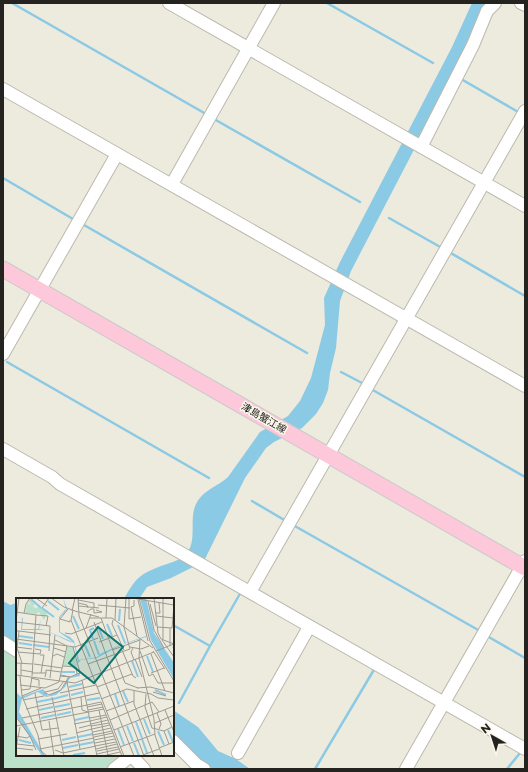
<svg xmlns="http://www.w3.org/2000/svg" width="528" height="772" viewBox="0 0 528 772" font-family="Montserrat,'Noto Sans JP',sans-serif">
<style>
.green{fill:#bce1ca}
.water{fill:#8bcae4}
.lines{fill:none;stroke-linecap:round;stroke-linejoin:round}
.stream{stroke:#8bcae4;stroke-width:2.5}
.minor-casing{stroke:#bcb9ae;stroke-width:14}
.major-casing{stroke:#cacac9;stroke-width:17}
.minor{stroke:#fff;stroke-width:12}
.major{stroke:#fdc8da;stroke-width:15}
.labels{text-anchor:middle;dominant-baseline:central;stroke-width:3;stroke-linejoin:round;paint-order:stroke}
.street-label{font-size:10px;fill:#24231f;stroke:#faf7eb}
.inset-river{fill:none;stroke:#8bcae4;stroke-width:2}
.inset-road{fill:none;stroke:#9d9a92;stroke-width:1}
.view{fill:#0f766e;fill-opacity:0.15;stroke:#0f766e;stroke-width:2}
.inset-edge{fill:none;stroke:#24231f;stroke-width:2}
</style>
<rect width="100%" height="100%" fill="#edeade"/>
<!-- green -->
<path class="green" d="M3 646 17 655V755H127L108 769H3Z"/>
<!-- water -->
<path class="water" d="M472 3H488L471 40 351 271 340 301 336 348 330 373 328 390 323 403 316 414 302 428 274 442 266 448 245 478 205 559 195 566 171 578 147 587 139 599H124C137 575 142 573 167 564 172 562 180 560 184 556 199 543 188 520 196 504 203 490 217 487 228 477L260 432 288 416 300 401 311 378 325 325 324 298 340 262 452 47Z
M3 601 10 605 17 603V645L3 636Z
M173 710 198 727 218 751 236 759 250 769H213L196 758 173 735Z"/>
<g class="lines">
<!-- stream -->
<path class="stream" d="M12 3 206 114
M327 3 433 63
M461 79 520 113
M214 119 360 202
M3 178 73 219
M389 218 442 248
M84 225 307 353
M449 252 525 296
M7 362 209 478
M341 372 364 384
M371 389 525 477
M252 501 286 521
M293 525 480 631
M173 625 210 646
M487 636 525 658
M179 703 210 646 241 592
M315 769 375 668
M507 769 520 753"/>
<!-- minor casing -->
<g class="minor-casing">
<path id="minor" d="M169 3 525 206
M521 3 525 5
M3 89 525 386
M421 147 473 45 487 11 495 3
M172 184 274 3
M3 354 117 154
M3 449 52 477 60 484 525 749
M250 592 525 111
M3 642 17 651
M173 741 196 764 204 769
M238 753 309 627
M132 756 144 769
M114 769 132 755
M406 769 525 561"/>
</g>
<!-- major casing -->
<g class="major-casing">
<path id="major" d="M3 269 525 568"/>
</g>
<!-- minor -->
<use href="#minor" class="minor"/>
<!-- major -->
<use href="#major" class="major"/>
</g>
<g class="labels">
<!-- street labels -->
<g class="street-label">
<text transform="translate(264 418) rotate(30)">津島蟹江線</text>
</g>
</g>
<!-- overview -->
<g transform="translate(16 598)">
<rect width="158" height="158" fill="#edeade"/>
<path d="M14 1 20 5 17 8 19 10 24 9 32 13 28 22 23 14 20 16 9 15 11 5 16 7 12 4ZM51 49H57L61 68H47Z" fill="#bce1ca"/>
<path d="M47 0 51 10 50 13 44 19V34L54 39 58 43 63 62 81 59 86 55 104 47 130 38V39L105 47 81 60 65 62 62 65 64 78 54 80 49 89 40 97 30 99 22 94 6 101 3 114 29 158H26L0 118V94L5 99 27 91 32 98 46 91 52 80 64 75 58 45 52 43 29 32H5L6 20 0 19 7 20 6 31H22L25 21 23 31 29 32 57 44 43 34V19L50 11ZM124 0H130L138 35 158 65V81L135 42Z" fill="#8bcae4"/>
<path class="inset-river" d="M15 1 25 10M32 3 43 12M26 10 38 19M57 18 63 31M103 23 104 11M91 26 96 38M102 27 109 45M82 28 87 41M3 38 17 40M77 41 74 32 78 30M78 43 83 57M3 45 16 47M17 47 33 49M69 47 74 59M131 58 137 74M116 63 122 79M46 74H59M53 89 66 86M139 92 150 97M107 93 112 104M99 96 103 108M55 97 67 94M37 101 52 97M71 102 84 100M21 104 36 101M39 109 54 106M23 112 37 109M41 117 55 114M25 120 39 117M128 121 134 136M59 122 73 119M120 124 126 140M111 128 117 143M102 131 108 147M152 132 157 144M142 133 148 147M62 139 77 136M126 141 131 155M3 142 15 145M46 142 60 139M118 145 123 158M63 147 78 144M47 150 62 147M57 157 69 155"/>
<path class="inset-road" d="M20 0 31 8M35 0 48 9 62 14M62 0 63 18 118 158M113 0V21L125 19M116 0 158 7M123 0 134 43 158 83M138 0 142 35 145 41 158 46M62 2 78 5V9M118 2V8L115 9 121 38M122 2 132 43M132 3 138 32 148 50M62 5 71 7 72 10M134 6 140 28M82 7 114 10M63 8 83 10M26 10 33 0M52 11 44 21 54 24V22M57 12 55 22 108 158M56 13 59 0M0 14 20 17 16 78M63 14 83 19M71 14 75 11H78V15L86 14 80 12M8 15 10 6 14 0M139 15H144L143 5M20 17 32 18 30 28M140 18 157 20M73 20H96L137 50M85 20 109 85 122 90M90 20 91 0M97 22 96 26 108 52M99 22 100 0M0 23 3 0M0 24 34 28 33 53M78 24 128 158M141 29 156 30M70 30 75 16M154 30V48M156 30 158 7M0 33H3L1 50 6 65M3 33 35 37M49 35 55 36 86 24M0 41 59 49 82 40M124 41 123 60 138 121 139 137 146 158M147 41V0M39 42 51 48M146 42 158 59M83 44 101 37M0 49 16 51M57 49 64 75 61 76M114 49 125 51 133 48M38 50 50 54M117 50 115 54 118 62M96 52 124 42M106 52 117 78 120 80M124 53 133 78 137 76 142 85H157M137 53 149 71M140 53 158 46 157 50M2 54 24 56 25 52 19 51M135 56 149 93M24 57H28L25 75M37 58 41 56 48 59M119 61 126 79M0 65 17 66M18 66 46 70M72 66 114 51 108 29 110 0M47 68 60 69M5 72 17 74M16 75H30L29 79M30 75V72L45 74M135 75 148 70M0 77 59 85 138 54M4 78 6 98 22 137 25 153 31 158M5 78V65M44 78 54 79 45 77M15 80 23 82V88M34 80 39 37M66 82 81 158M51 84 64 151M4 87 29 90 43 84 51 48M81 89 116 76M121 90 134 89 158 95M5 92 14 91 16 79M118 93V106L138 158M28 94 33 97 45 92 52 80 61 76 60 69M29 94 42 91 48 83M137 94 150 98M19 95 26 132 42 130M44 95 80 87M130 96 129 109 136 130 148 133 156 129M6 98 25 90M36 99 48 158M65 99 66 112 72 114M85 101 111 91 135 96 142 100 158 102M7 102 28 98M136 104 143 114M71 107 85 104 106 158M71 109 86 106M10 111 83 95M72 112 87 109M83 112 92 157M149 112 158 134M90 113 118 103M141 115 145 126 143 131M0 119 14 138 11 140 0 138M6 120 71 107M74 120 90 117M94 122 136 104M33 123 38 158M74 123 91 119M139 125 158 117M58 126 74 123M75 126 92 122M0 128 88 111M75 128 93 125M63 130 75 127M76 131 94 127M98 132 158 108M148 133 153 146M77 134 95 130M60 135 76 131M77 137 96 133M14 138 20 152M78 139 97 135M22 141 51 136M78 142 98 138M79 145 99 141M1 146 18 148M79 148 100 144M104 149 139 136M0 150 4 129M0 150 17 152M143 150 158 144M24 151 78 140M80 151 101 146M39 152 47 155 80 148M81 153 102 149M81 156 103 151M127 157 143 151M87 158 104 154"/>
<path class="view" d="M82 29 107 49 78 85 53 65Z"/>
<rect width="158" height="158" class="inset-edge"/>
</g>
<!-- border -->
<rect width="528" height="772" fill="none" stroke="#24231f" stroke-width="8"/>
<!-- north arrow -->
<g transform="translate(492 736) rotate(321)" stroke="#faf7eb" stroke-width="3" paint-order="stroke">
<path d="M0-3L7 15L0 10L-7 15Z" fill="#24231f"/>
<text y="-6" font-size="11" font-weight="bold" text-anchor="middle" fill="#24231f">N</text>
</g>
</svg>
